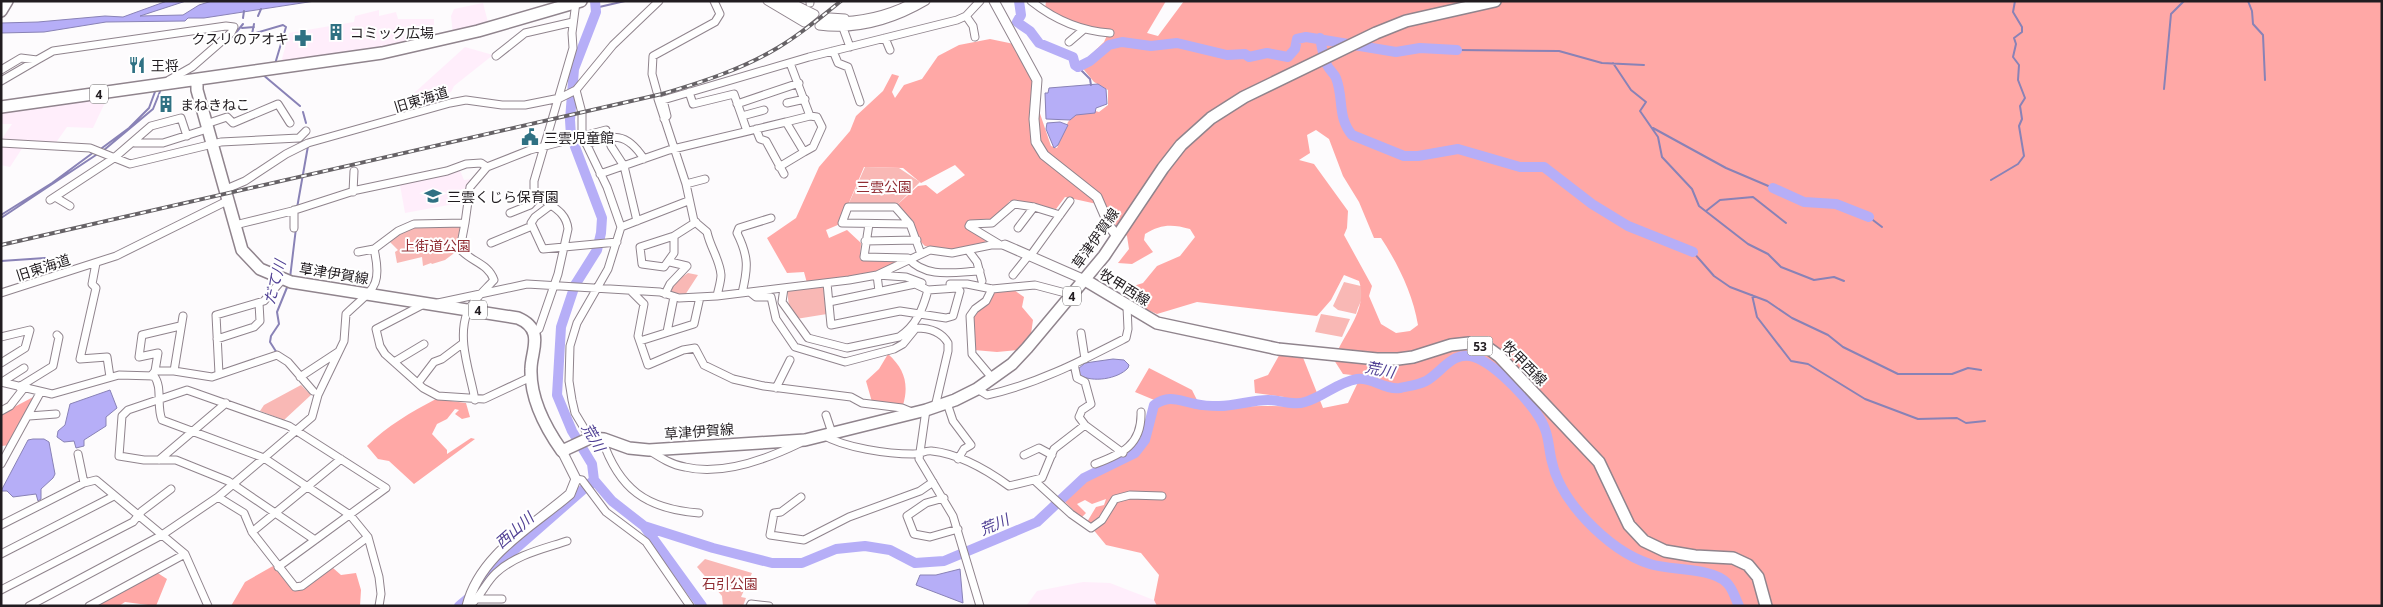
<svg xmlns="http://www.w3.org/2000/svg" width="2383" height="607" viewBox="0 0 2383 607" font-family="'Open Sans','Noto Sans JP',sans-serif">
<style>
.built{fill:#ffeefb}
.green{fill:#f9b8b5}
.forest{fill:#ffa8a6;fill-rule:evenodd}
.water{fill:#b6aef7;stroke:#8982b6}
.lines{fill:none;stroke-linecap:round;stroke-linejoin:round}
.stream{stroke:#8982b6;stroke-width:2}
.river{stroke:#b6aef7;stroke-width:10}
.tertiary-tunnel{stroke:#dcdadc;stroke-width:9;stroke-dasharray:9 4.5;stroke-linecap:butt}
.minor-casing{stroke:#90848d;stroke-width:9}
.tertiary-casing{stroke:#90848d;stroke-width:11}
.primary-casing{stroke:#90848d;stroke-width:14}
.minor{stroke:#fff;stroke-width:7}
.tertiary{stroke:#fff;stroke-width:9}
.primary{stroke:#fff;stroke-width:11}
.rail-casing{stroke:#666266;stroke-width:4}
.rail{stroke:#fff;stroke-width:2;stroke-dasharray:5.5;stroke-linecap:butt}
.labels{text-anchor:middle;dominant-baseline:central;stroke-width:4;stroke-linejoin:round;paint-order:stroke}
.shield{fill:#fff;stroke:#646063;stroke-width:1}
.shield-label{font-size:12px;font-weight:bold;fill:#211c20}
.poi-label{font-size:14px;fill:#211c20;stroke:#fff;text-anchor:start}
.street-label{font-size:14px;fill:#211c20;stroke:#fff}
.park-label{font-size:14px;fill:#912e34;stroke:#fff}
.water-label{font-size:15px;font-style:italic;fill:#504094;stroke:#fff}
</style>
<rect width="100%" height="100%" fill="#fdfbfd"/>
<!-- built -->
<path class="built" d="M483 3 489 26 453 35 451 16 454 9Z
M379 10V16L396 12 398 19H434V39L280 66 289 33 354 22 355 16Z
M465 47 493 55 454 86 451 92 442 95 438 92 429 95 424 100 425 108 419 110 413 94Z
M109 94 93 128 67 127 55 144 1 140 12 124H1V112Z
M1 145 23 147 10 167 1 165Z
M459 168 464 180 472 179 465 190V202L405 213 400 185Z
M1083 582 1110 583 1159 602 1162 606H1026L1037 591Z"/>
<!-- green -->
<path class="green" d="M865 167 899 168 920 182 897 205H851L849 203Z
M419 226H462L457 251 445 260 432 264 431 263 423 266 422 257 397 263 395 252 398 250 389 241 410 228Z
M688 273 698 275 685 295 671 292 673 283Z
M1344 282 1365 287C1365 296 1358 305 1356 314L1338 310 1333 306Z
M820 285 825 287 827 314 796 319 790 313 787 291Z
M1321 314 1350 319 1342 337 1315 332Z
M301 385 311 395 284 420 260 411 264 405Z
M705 559 752 573 741 597 746 598 743 606H723L722 596 697 567Z"/>
<!-- forest -->
<path class="forest" d="M1046 1H1166L1147 33 1158 36 1184 1H2382V606H1157L1154 600 1159 575 1141 553 1106 545 1087 522 1096 507 1104 505 1106 499 1092 504 1085 500 1077 504 1086 513 1081 518 1062 499 1081 478 1131 456 1151 428 1159 402 1135 392 1149 368 1192 390 1199 404C1230 410 1262 404 1293 407L1284 397 1255 393 1254 380 1268 375 1281 352 1302 355 1323 408 1348 403 1361 376 1343 374 1334 360C1342 335 1369 310 1359 281L1344 275 1331 300 1317 316 1197 302 1157 314 1123 299 1127 288 1143 283 1157 266 1180 256 1195 237 1190 229C1172 224 1161 224 1145 234L1144 240 1153 252 1132 264 1118 263 1129 249 1127 236 1114 223 1106 206 1065 197 1056 209 1010 201 994 220 966 222V227L987 241 956 252 925 246 920 241 913 221 897 205 918 186 926 185 937 194 965 175 955 165 921 183 903 168 864 167 840 224 826 230 829 238 847 230 861 243 860 260 906 259 880 272 807 283 804 272 787 273 767 238 796 218 819 167 850 131 856 116 883 91 892 74 899 76 892 92 895 98 904 85 922 79 938 56 959 45 990 39 1014 44 1035 82 1034 96 1051 146 1057 148 1068 122 1081 107 1099 112 1108 105V90L1094 82 1080 65 1104 42 1109 31 1079 27 1045 9ZM1316 130 1329 139 1343 176 1359 202 1374 238H1381C1398 264 1413 294 1418 325L1410 331 1396 333 1381 324 1369 296 1372 286 1344 235 1347 228 1348 211 1314 164 1299 160 1310 153 1307 135Z
M1014 290 1024 297 1022 307 1033 320 1031 334 1019 350 997 352 974 350 972 318 993 291Z
M888 354C905 369 909 385 903 405L872 402 866 381 879 369Z
M37 395 11 445 1 446V414Z
M436 399 466 403 470 417 462 419 455 414 459 410 455 409 447 419 437 424 432 434 447 450V454L471 438 475 439 414 484 389 461 378 459 367 446C387 426 411 412 436 399Z
M273 566 292 589 304 588 333 568 341 575 356 573 361 590 360 606H231L245 582Z
M153 570 167 579 156 606 125 602 119 606H92Z"/>
<!-- water -->
<path class="water" d="M167 1H186L140 16 183 15 199 5 212 1H315L204 18H188L185 21 106 22 44 32 1 33V23L38 22 105 16 123 17Z
M1098 84 1106 89 1107 104 1096 108 1095 113 1076 115 1070 120 1046 119 1045 93H1048L1049 88Z
M1060 122 1068 125 1058 145 1054 148 1046 129 1047 123Z
M1113 359 1124 360 1129 365 1128 368C1118 379 1092 383 1080 375L1078 369 1085 363Z
M110 390 117 408 106 417V426L84 440V446L76 448 74 441 64 442 57 437 58 431 65 425 70 404Z
M33 439H44L49 442 55 474 53 478 41 489V499L38 501 36 494 13 497 7 491H1L28 440Z
M960 569 963 603 916 585 920 575H936Z"/>
<g class="lines">
<!-- stream -->
<path class="stream" d="M2248 1 2252 11 2253 24 2263 35 2265 80
M595 8 625 1
M258 16 261 9
M243 18 244 11
M254 24 252 34 283 25 286 27 275 64
M242 28 254 27
M234 35 243 24
M1457 50 1559 51 1602 63 1644 65
M1613 63 1631 90 1646 102 1640 111 1658 137 1662 157 1692 189 1699 206 1748 244 1768 254 1781 267 1814 280 1834 277 1844 281
M1078 67 1090 79 1091 85
M262 74 300 106
M2164 89 2171 14 2184 1
M303 112 306 123
M1653 128 1726 168 1773 188
M102 148 129 128 149 108 156 89
M104 150 153 109 161 89
M1991 180 2018 164 2024 156 2019 126 2022 119 2020 106 2025 98 2018 80 2019 65 2013 57 2016 44 2014 38 2022 32V27L2013 12 2015 1
M297 208 308 146
M1706 211 1720 200 1753 197 1786 223
M1 215 52 183 94 152
M1869 217 1882 227
M1 218 99 153
M1693 252 1714 276 1730 287 1767 301 1792 318 1828 335 1843 347 1898 374H1952L1968 368 1981 370
M1 261 45 258
M290 278 296 228
M1752 295 1757 317 1791 361 1808 364 1865 399 1918 419 1957 418 1966 423 1985 421
M277 353 270 342 271 336 279 324 277 312 288 285"/>
<!-- river -->
<path class="river" d="M595 1 596 12 574 69 570 120 571 136 602 218 601 233 597 250 575 285 561 327 557 395 572 431 592 464 594 480 612 501 644 526 713 548 772 563H802L836 549 865 546 890 550 915 563 944 561 1037 522 1084 478 1135 453 1145 440 1154 405C1170 394 1179 401 1196 404 1204 406 1211 406 1219 406 1236 406 1251 400 1268 400 1280 400 1293 406 1305 402 1323 397 1338 382 1357 379 1372 377 1384 390 1400 388 1409 386 1418 385 1426 381 1442 372 1453 350 1474 357 1496 364 1537 407 1545 429 1549 439 1549 451 1552 462 1557 485 1570 503 1586 520 1604 539 1625 556 1650 564 1671 571 1712 567 1727 583 1733 589 1735 598 1739 606
M1019 1 1021 15 1017 22 1030 31 1039 43 1073 57 1075 65 1078 67 1090 61 1109 45 1122 42 1151 46 1177 43 1227 55 1245 54 1249 57 1267 53 1288 57 1295 49 1297 39 1306 37 1396 52 1420 48 1457 50
M1320 38C1322 47 1323 57 1327 65 1329 70 1334 73 1336 78 1344 98 1337 117 1352 135L1404 156H1418L1458 149 1520 167H1544L1592 204 1628 226 1693 252
M1773 188 1804 202 1836 204 1869 217
M644 526 702 606
M459 606 471 596 496 566 594 480"/>
<!-- tertiary-tunnel -->
<path class="tertiary-tunnel" d="M807 18 827 22"/>
<!-- minor casing -->
<g class="minor-casing">
<path id="minor" d="M767 1 804 23 815 14 789 1
M810 1V3
M1031 1C1055 20 1080 31 1110 33
M966 16 973 26 975 37
M845 18 830 17 819 26C858 31 892 21 926 1
M843 28 850 47
M885 38 890 50
M1069 42 1083 30
M833 51 838 63 848 67 860 102
M496 56 525 33 573 22
M37 60 53 51 226 26 234 27 231 33 192 67 169 80
M790 63 810 116
M1 70 21 58 37 60 1 81
M576 90 582 113V135L607 187 621 227 608 269 577 323 570 346 569 381 572 400 575 413 590 438
M657 92 652 74 653 56 715 22 720 14 714 1
M689 92 693 104 734 94 747 131
M658 99 686 184 694 221 707 232C710 247 720 260 721 275 721 282 718 290 717 296
M787 103 805 99
M737 104 799 83
M742 116 764 110
M810 116 817 117 822 127 813 147 804 152 786 122Z
M664 119 667 116 663 100 809 57 957 20 966 16 980 1
M206 124 227 117 233 123 278 104 290 123
M756 129 760 139 766 141 784 174
M1 143 90 148 130 164 221 142 299 138 306 131
M135 143H163L207 129
M586 144C613 135 626 131 644 159
M779 167 804 152
M600 174 669 150 786 122
M686 184 705 179
M224 190 245 181 286 154 308 143 450 103 466 100 502 105H525L560 98 576 90 613 45 659 1
M353 192 354 171
M55 197 70 206
M50 200 114 158 151 126 181 118 187 136
M551 205 535 217 531 223 543 249 617 242
M848 207H895L910 224 842 223Z
M294 210V228
M510 213 530 205 538 196
M465 223 460 249C471 262 488 263 494 280 486 289 471 302 467 313 457 340 470 372 475 400
M869 224 864 257 908 258C926 279 955 272 980 271
M910 224 921 254
M235 225 292 211 357 190 447 171 466 164 481 163 487 167
M621 227 688 201
M1018 228 1034 207
M674 236V253L664 267 642 264 640 247Z
M674 236 696 222
M865 241 917 240
M491 243 532 226
M999 244 969 226 970 224 992 223 1014 204 1034 207 1060 215
M968 250 977 262 982 281
M358 252 374 249
M1031 255 1070 201
M96 263 92 284 96 288 80 359 107 357 110 377
M1013 275 1029 255
M827 283 831 325 900 311 946 318 953 316 960 291 957 288 928 290 915 284 829 302
M950 284H967L992 289 1035 285 1073 295
M784 288 782 302 808 338 847 348 899 337C916 326 923 309 928 290
M992 289 986 301 975 309 970 316 972 354 993 379
M631 291 644 304 638 336 648 365 683 350 695 348 704 365 733 379 764 386 851 397 862 403 902 408 914 413
M879 291 877 275 906 277 922 283
M1 293 116 256 227 201
M742 293C748 268 749 257 737 233L739 228 771 218
M751 293 756 297H771L776 319 795 347 845 362 894 349 903 344 916 328C929 328 941 331 948 343V351L935 407
M665 294 670 284 687 266 670 262
M426 303 376 329 380 346 385 354 423 388 438 396 484 399 531 377
M438 303 527 284 660 292 679 298 717 296 849 280 877 275 930 250 952 253 991 245H1005
M534 332 539 329 558 274 568 229C566 208 545 205 534 191V181L573 48 572 33 576 2
M667 332 674 297
M1081 333 1085 359
M1 337 30 330 25 348 1 363
M217 339 254 327 260 321 259 303
M640 341 694 324 700 297
M394 362 424 344
M155 371H174L183 316
M174 371 212 377 277 355 288 362 313 391
M219 374 216 315 264 301 282 280
M151 376 155 371 158 353 139 357 142 335 180 326
M300 377 338 352
M1 382 52 394 119 375 154 376C163 387 156 406 162 420L264 458 350 515 368 537 379 577 381 594 379 606
M2 382 24 368
M418 383 434 362 442 359 462 344
M19 387 53 366 59 337 57 335
M776 388 790 360
M977 389 987 395C1037 384 1081 361 1126 338L1128 329 1127 307
M187 390 289 426 386 488 315 540 228 481 176 460H144L119 456 122 416 128 410Z
M947 403 953 421 971 445 964 449 958 459
M926 410 919 459 953 516 980 606
M1 411 10 406 24 388
M826 415 832 433
M29 416 56 414
M1085 425 1123 453
M823 435C845 448 888 454 913 454 920 454 926 450 932 451 960 454 987 470 1009 486L1042 478 1054 449 1085 425 1079 417 1082 410 1091 404 1085 382 1077 378 1074 364
M602 439C619 489 646 509 699 513
M650 451C661 458 672 465 685 467 721 476 767 459 800 443
M78 454 84 483
M1024 455 1039 448 1052 455
M159 460 226 403
M1 464 40 393
M1095 464C1122 454 1142 445 1141 412
M576 479 582 480 606 512 646 542 690 606
M1035 481 1071 514 1091 528 1102 520 1115 499 1130 495 1162 496
M218 497 244 513 252 532 295 587 302 586 368 537
M801 497 781 512 774 513 770 535 804 540 849 517 920 491 933 482
M944 498 926 503 907 516 914 534 930 537 958 529
M1 525 84 483 96 480 185 554 208 606
M252 532 341 459
M1 554 114 496
M278 567 315 540
M1 590 133 522 142 511 171 489
M478 599H502
M29 606 162 535 218 497 312 417 318 395 344 341 346 314C372 289 383 288 374 249L398 231 414 224 465 223 470 187 487 167 530 150 606 130 611 146 624 166 637 221
M89 606 185 554
M469 606C481 597 485 583 496 573 515 555 543 549 567 541
M750 606 751 604 769 606"/>
</g>
<!-- tertiary casing -->
<g class="tertiary-casing">
<path id="tertiary" d="M778 1 807 18
M994 1 1037 80 1034 119 1036 142 1044 155 1097 197 1110 227 1117 236
M827 22C860 23 888 17 917 1
M1005 245 1085 280
M467 606C480 554 532 527 570 494L576 479 562 451"/>
</g>
<!-- primary casing -->
<g class="primary-casing">
<path id="primary" d="M1 11 7 1
M197 80V90L242 250 260 269 291 282 518 318C525 321 532 326 534 334 537 345 531 357 531 369 530 399 545 427 562 451L590 438 604 439 629 448 649 450 805 440 926 410 955 400 977 389 1012 364 1027 348 1104 256 1163 168 1181 145 1211 118 1244 97 1376 33 1406 21 1495 1
M1 107 382 53 478 31 581 1
M1085 280 1157 323 1278 349 1377 359H1398L1413 357 1451 345 1469 343 1488 348 1499 356 1599 462 1629 525 1644 541 1665 551 1695 556 1733 558 1748 565 1758 577 1766 606"/>
</g>
<!-- minor -->
<use href="#minor" class="minor"/>
<!-- tertiary -->
<use href="#tertiary" class="tertiary"/>
<!-- primary -->
<use href="#primary" class="primary"/>
<!-- rail casing -->
<g class="rail-casing">
<path id="rail" d="M1 245 662 94C702 82 743 69 779 47 801 34 821 17 841 1"/>
</g>
<!-- rail -->
<use href="#rail" class="rail"/>
</g>
<!-- icons -->
<defs>
<g id="building-bare" transform="scale(1.35)"><path d="M-4-6H4V6H1V3H-1V6H-4ZM-2.5-4.3h1.7v1.8h-1.7ZM.8-4.3h1.7v1.8H.8ZM-2.5-1h1.7V.8h-1.7ZM.8-1h1.7V.8H.8Z" fill="#2f7183" stroke="#fff" stroke-width="2.5" paint-order="stroke"/></g>
<g id="pharmacy-bare" transform="scale(1.35)"><path d="M-2-6h4v4h4v4h-4v4h-4v-4h-4v-4h4Z" fill="#2f7183" stroke="#fff" stroke-width="2.5" paint-order="stroke"/></g>
<g id="restaurant-bare" transform="scale(1.35)"><path d="M-5-6h1v4h1v-4h1v4h1v-4h1v5L-1.5 .5V6h-2V.5L-5-1ZM5-6V6H3V1.5H1.5Q1.5-4 5-6Z" fill="#2f7183" stroke="#fff" stroke-width="2.5" paint-order="stroke"/></g>
<g id="civic-bare" transform="scale(1.35)"><path d="M-.6-6.5H3V-4.5H.6V-3L4-1V1h2V6H-6V1h2V-1L-.6-3ZM-1.2 2.5V6h2.4V2.5Z" fill="#2f7183" stroke="#fff" stroke-width="2.5" paint-order="stroke"/></g>
<g id="school-bare" transform="scale(1.35)"><path d="M0-5L7-2L0 1L-7-2ZM-4 1L0 2.5L4 1V4Q0 6-4 4Z" fill="#2f7183" stroke="#fff" stroke-width="2.5" paint-order="stroke"/></g>
</defs>
<g fill-rule="evenodd">
<use href="#building-bare" x="336" y="32"/>
<use href="#pharmacy-bare" x="303" y="38"/>
<use href="#restaurant-bare" x="137" y="65"/>
<use href="#building-bare" x="166" y="104"/>
<use href="#civic-bare" x="530" y="137"/>
<use href="#school-bare" x="433" y="196"/>
</g>
<g class="labels">
<!-- shield labels -->
<g class="shield">
<rect x="90" y="84.5" width="18" height="19" rx="4"/>
<rect x="1063" y="286.5" width="18" height="19" rx="4"/>
<rect x="469" y="300.5" width="18" height="19" rx="4"/>
<rect x="1467.5" y="336.5" width="25" height="19" rx="4"/>
</g>
<g class="shield-label">
<text x="99" y="94">4</text>
<text x="1072" y="296">4</text>
<text x="478" y="310">4</text>
<text x="1480" y="346">53</text>
</g>
<!-- poi labels -->
<g class="poi-label">
<text x="350" y="32">コミック広場</text>
<text x="289" y="38" text-anchor="end">クスリのアオキ</text>
<text x="151" y="65">王将</text>
<text x="180" y="104">まねきねこ</text>
<text x="544" y="137">三雲児童館</text>
<text x="447" y="196">三雲くじら保育園</text>
</g>
<!-- street labels -->
<g class="street-label">
<text transform="translate(421 99) rotate(-17)">旧東海道</text>
<text transform="translate(1095 238) rotate(-55)">草津伊賀線</text>
<text transform="translate(43 267) rotate(-18)">旧東海道</text>
<text transform="translate(334 273) rotate(9)">草津伊賀線</text>
<text transform="translate(1125 287) rotate(32)">牧甲西線</text>
<text transform="translate(1525 363) rotate(45)">牧甲西線</text>
<text transform="translate(699 431) rotate(-4)">草津伊賀線</text>
</g>
<!-- park labels -->
<g class="park-label">
<text x="884" y="186">三雲公園</text>
<text x="436" y="245">上街道公園</text>
<text x="730" y="583">石引公園</text>
</g>
<!-- water labels -->
<g class="water-label">
<text transform="translate(274 282) rotate(-75)">だて川</text>
<text transform="translate(1380 369) rotate(11)">荒川</text>
<text transform="translate(594 437) rotate(60)">荒川</text>
<text transform="translate(994 524) rotate(-23)">荒川</text>
<text transform="translate(514 530) rotate(-41)">西山川</text>
</g>
</g>
<!-- border -->
<rect width="2383" height="607" fill="none" stroke="#211c20" stroke-width="5"/>
</svg>
